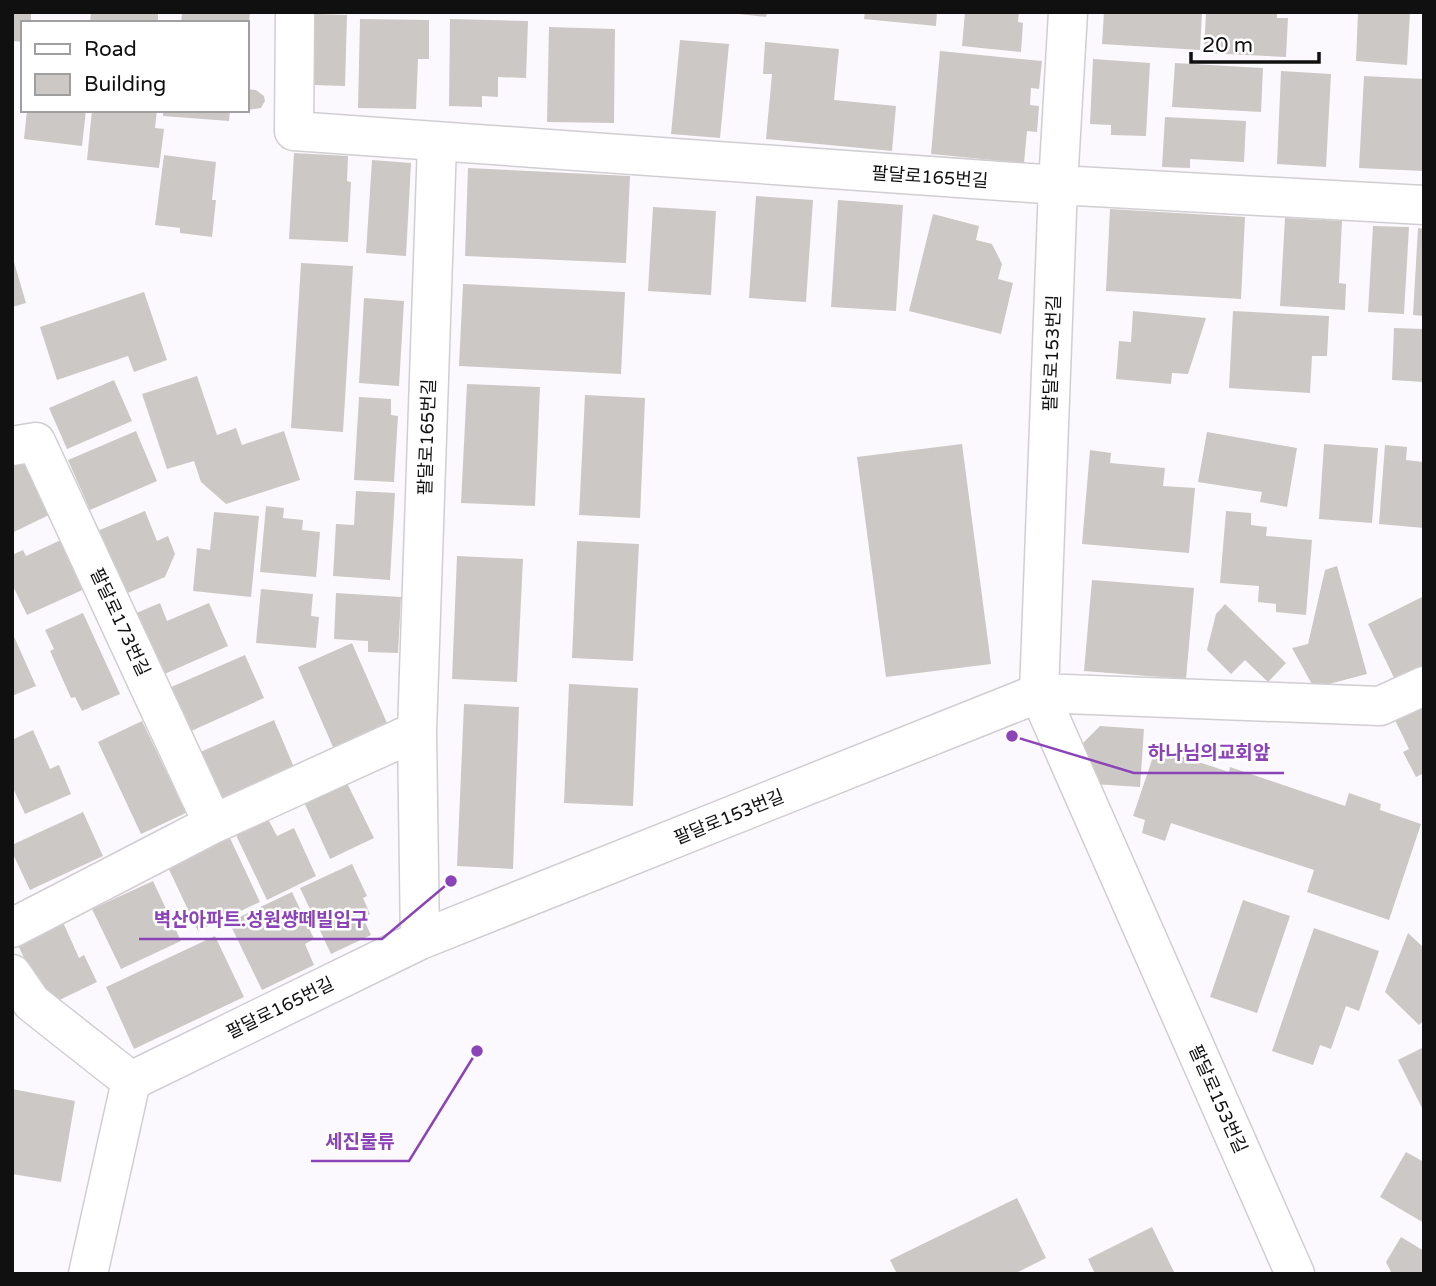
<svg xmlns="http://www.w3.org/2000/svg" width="1436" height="1286" viewBox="0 0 1436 1286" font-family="'Varela Round','Noto Sans KR',sans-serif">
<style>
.building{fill:#ccc8c5}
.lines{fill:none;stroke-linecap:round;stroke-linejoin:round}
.street-casing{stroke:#d1ced2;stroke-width:41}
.street{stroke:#fff;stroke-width:38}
.labels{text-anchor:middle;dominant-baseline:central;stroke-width:5;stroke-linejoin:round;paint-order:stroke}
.street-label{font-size:18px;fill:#111011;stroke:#fff}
.leader{fill:none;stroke:#8b44b7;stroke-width:2.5}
.callout-dot{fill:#8b44b7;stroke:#fff;stroke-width:2.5}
.callout-label{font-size:19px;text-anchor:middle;font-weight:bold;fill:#8b44b7;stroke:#fff;stroke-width:5;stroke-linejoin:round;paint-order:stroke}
</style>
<rect width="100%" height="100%" fill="#fcf9fe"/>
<!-- building -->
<path class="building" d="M12 12H31V23H23V42L12 41Z
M91 12H158V23H90Z
M182 12H250L249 23H181Z
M738 12H767L766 17 738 14Z
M865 12H937L936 26 864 19Z
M965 12H1019L1018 22 1023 23 1021 52 962 46Z
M1104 12H1202L1200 50 1102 44Z
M1206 12H1277V18H1288L1286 57 1204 53Z
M1358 12H1410L1407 65 1356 61Z
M315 14 347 15 345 86 313 85Z
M360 19 429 20V59H418L416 109 358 108Z
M450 19 528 21 526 78 498 77V97L482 96V107L449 106Z
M549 27 615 29 614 123 547 122Z
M680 40 729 44 720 138 671 134Z
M765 42 839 49 834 100 896 106 892 151 766 139 772 74H763Z
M940 51 1042 61 1039 89 1031 88 1030 105 1039 106 1037 132 1027 131 1024 163 931 154Z
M1093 59 1150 63 1146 136 1111 135V125L1090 124Z
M1175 63 1263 68 1261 112 1172 107Z
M1281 71 1331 74 1326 167 1277 164Z
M1364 76 1424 79V171L1359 168Z
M247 89 256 90 264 96 265 101 261 108 247 110Z
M27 110H86L82 146 24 139Z
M92 110H157L155 128 164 129 159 168 87 160Z
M163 110H230L229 121 163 116Z
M1165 117 1246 121 1244 162 1190 159V168L1162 167Z
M294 153 348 156 347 181 351 182 348 242 289 239Z
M164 155 216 162 212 200H216L212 237 180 233V228L155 225Z
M372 160 411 163 406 256 366 253Z
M468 168 630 176 626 263 465 256Z
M756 196 813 200 806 302 749 298Z
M838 200 903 205 896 311 831 307Z
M653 207 716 211 711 295 648 291Z
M1110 209 1245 217 1241 299 1106 291Z
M933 214 979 226 976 240 992 244 1002 264 998 279 1013 283 1001 334 909 311Z
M1285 218 1342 221 1339 283 1346 284 1345 310 1280 306Z
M1373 226 1409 227 1404 314 1368 312Z
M1418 228 1424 229V316L1413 315Z
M12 255 26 303 12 307Z
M301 263 353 266 343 432 291 428Z
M463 284 625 292 621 374 459 366Z
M144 292 167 360 134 372 128 356 57 380 40 327Z
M364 298 404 301 399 386 359 383Z
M1133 311 1206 318 1188 374 1172 373 1171 384 1116 379 1119 341 1131 342Z
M1233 311 1329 316 1327 356H1312L1310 393 1229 388Z
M1394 328 1424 329V382L1392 380Z
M197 376 217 435 236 428 242 445 284 431 300 480 226 504 201 482 194 461 167 469 142 394Z
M114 380 132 421 67 449 49 408Z
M467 384 540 387 535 506 461 503Z
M585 395 645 398 640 518 579 515Z
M359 397 391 399V415L398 416 394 482 354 480Z
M136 431 157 481 90 510 68 460Z
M1207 432 1297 448 1287 507 1260 502 1262 492 1198 482Z
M962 444 991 664 886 677 857 457Z
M1324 444 1378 448 1372 523 1319 519Z
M1385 445 1407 447 1406 460 1424 462V528L1379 524Z
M1090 450 1111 453 1110 463 1165 468 1163 486 1195 488 1189 553 1082 544Z
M20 461 33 465 55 512 12 533V464Z
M356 491 395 493 390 580 333 576 336 524 354 525Z
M266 506 284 508 283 518 303 520 302 530 320 532 316 577 260 572Z
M145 511 157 541 168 536 175 554 165 577 123 595 95 532Z
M1226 511 1251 513V525L1267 527 1266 536 1312 540 1306 615 1276 612V604L1258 602 1259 586 1220 583Z
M214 512 259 516 251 597 193 591 197 548 210 550Z
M61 540 89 587 27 615 12 584V555L23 550 26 556Z
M577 541 639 544 633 661 572 658Z
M457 556 523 559 517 682 452 679Z
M1337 566 1367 674 1314 688 1292 648 1308 644 1325 570Z
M1092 580 1194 588 1186 679 1084 671Z
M261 589 313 594 311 616 319 617 316 648 256 643Z
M336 593 401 597 398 653 368 652V641L334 639Z
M1424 596V668L1396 682 1368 624Z
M160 603 167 621 209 603 228 646 160 676 134 614Z
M1225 604 1286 663 1268 682 1245 660 1231 674 1207 650 1216 614Z
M83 613 120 694 82 711 75 697 71 698 50 651 54 649 45 630Z
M12 632 36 686 12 696Z
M352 643 387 723 333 747 298 667Z
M245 655 264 698 189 732 169 688Z
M569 684 638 688 633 806 564 803Z
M464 704 519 707 513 869 457 866Z
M1424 704V773L1416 777 1403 752 1409 749 1394 718Z
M274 720 296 772 221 805 198 753Z
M142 721 186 813 141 834 98 742Z
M1100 726 1144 729 1140 787 1093 784 1078 748Z
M33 730 50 769 59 765 71 794 25 814 12 786V740Z
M1156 748 1229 772 1230 767 1345 806 1349 793 1381 804 1380 810 1421 824 1389 920 1307 892 1314 870 1171 823 1165 841 1142 833 1145 820 1133 816Z
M346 781 374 838 330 859 304 802Z
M83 812 103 856 30 890 12 852V845Z
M268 819 277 836 294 828 316 876 267 900 234 831Z
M228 834 260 902 198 931 166 863Z
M352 864 367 896 363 898 370 914 363 918 371 935 331 954 300 888Z
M153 881 181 941 121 969 92 909Z
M292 892 314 939 305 944 314 965 262 990 229 922Z
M1243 900 1290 916 1257 1013 1210 997Z
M62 920 79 958 84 955 97 982 47 1006 16 941Z
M1314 928 1379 951 1359 1011 1346 1006 1331 1049 1320 1045 1313 1065 1272 1051Z
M1408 933 1424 948V1020L1419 1025 1385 992Z
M215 936 244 997 134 1049 106 987Z
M1424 1047V1112L1398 1060Z
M12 1089 75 1101 61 1182 12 1174Z
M1406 1152 1424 1162V1223L1380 1197Z
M1017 1198 1046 1258 1014 1274H897L890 1260Z
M1152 1227 1175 1274H1095L1088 1259Z
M1401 1237 1424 1251V1274H1392L1386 1262Z"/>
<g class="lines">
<!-- street casing -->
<g class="street-casing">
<path id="street" d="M295 12 294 131 1058 185 1424 205
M1068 12 1058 185 1039 693 1295 1274
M12 446 36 442 213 824
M12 928 213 824 417 731
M420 940 417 731 437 143
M12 974 32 1003 131 1081
M88 1274 131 1081 420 940 1039 693 1380 706 1424 686"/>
</g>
<!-- street -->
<use href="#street" class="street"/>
</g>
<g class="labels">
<!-- street labels -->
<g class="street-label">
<text transform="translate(930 177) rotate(4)">팔달로165번길</text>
<text transform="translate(1052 353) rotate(-88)">팔달로153번길</text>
<text transform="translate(427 437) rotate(-88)">팔달로165번길</text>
<text transform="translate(120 622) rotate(65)">팔달로173번길</text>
<text transform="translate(729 817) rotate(-22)">팔달로153번길</text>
<text transform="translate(280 1008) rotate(-26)">팔달로165번길</text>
<text transform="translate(1218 1099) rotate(66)">팔달로153번길</text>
</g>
</g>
<!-- callouts -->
<path class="leader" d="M1012 736L1134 773H1284M451 881L382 939H139M477 1051L409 1161H311"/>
<g class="callout-dot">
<circle cx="1012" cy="736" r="7"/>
<circle cx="451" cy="881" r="7"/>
<circle cx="477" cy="1051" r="7"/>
</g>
<g class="callout-label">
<text x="1209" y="759">하나님의교회앞</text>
<text x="261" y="926">벽산아파트.성원썅떼빌입구</text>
<text x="360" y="1148">세진물류</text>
</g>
<!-- border -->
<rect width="1436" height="1286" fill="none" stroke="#111011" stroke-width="28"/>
<!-- legend -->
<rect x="21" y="21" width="228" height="91" fill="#ffffff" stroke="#a09fa0" stroke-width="2"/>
<rect x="35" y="44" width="35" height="10" fill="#ffffff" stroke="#a09fa0" stroke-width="2"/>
<text x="84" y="56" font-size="21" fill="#111011">Road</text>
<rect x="35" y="74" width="35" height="21" fill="#ccc8c5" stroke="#a09fa0" stroke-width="2"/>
<text x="84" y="91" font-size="21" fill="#111011">Building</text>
<!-- scale -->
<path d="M1191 52v10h128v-10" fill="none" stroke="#111011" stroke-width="3.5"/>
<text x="1202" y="52" font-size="21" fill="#111011" stroke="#ffffff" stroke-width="5" paint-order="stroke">20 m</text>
</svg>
